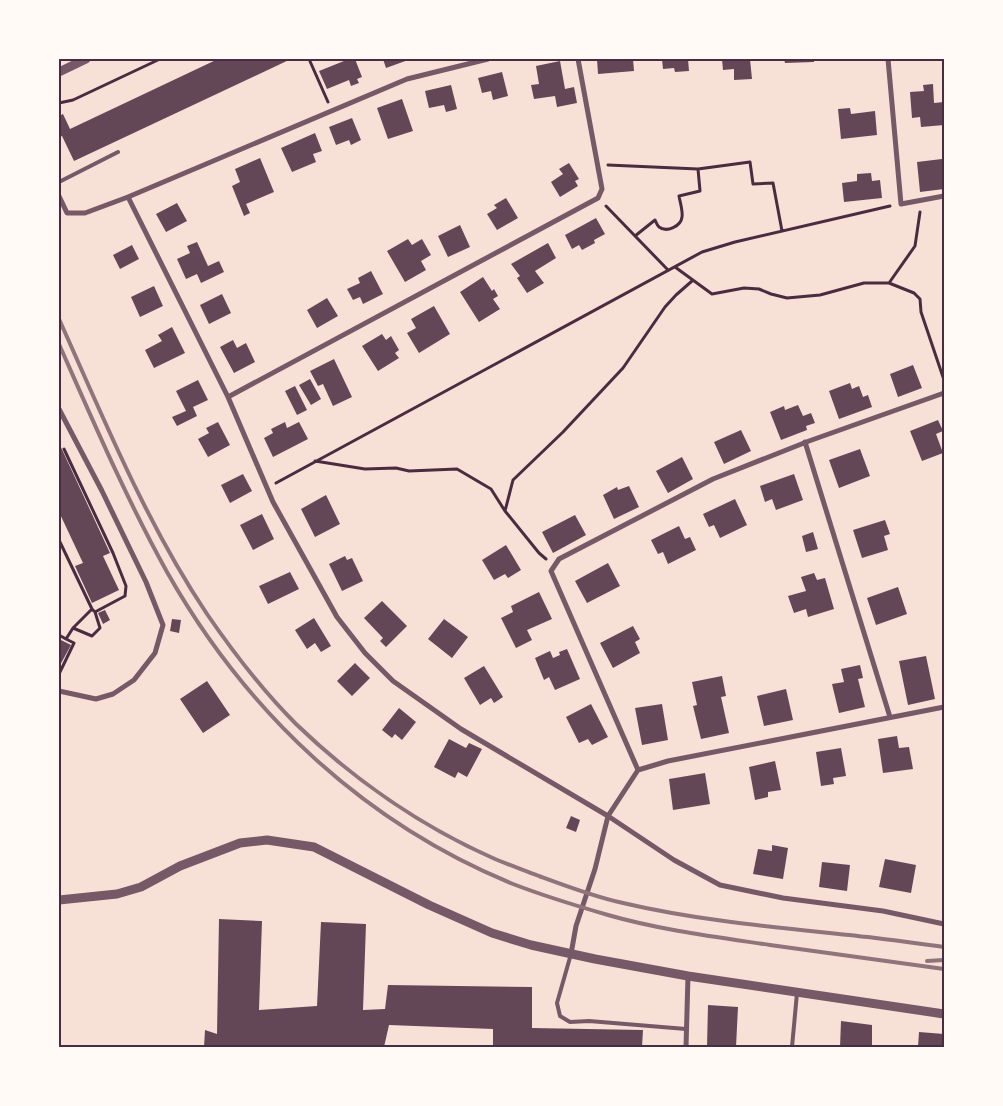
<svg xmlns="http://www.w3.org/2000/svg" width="1003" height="1106" viewBox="0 0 1003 1106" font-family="'Golos Text',sans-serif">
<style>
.building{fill:#644757}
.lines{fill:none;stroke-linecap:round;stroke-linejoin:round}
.path{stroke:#4a2c40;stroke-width:3}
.service{stroke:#755966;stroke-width:4}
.minor{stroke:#755966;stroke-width:5}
.tertiary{stroke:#755966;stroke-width:9}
.rail{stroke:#8f747c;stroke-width:4}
.neatline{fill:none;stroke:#4a2c40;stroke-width:2}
</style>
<rect width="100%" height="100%" fill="#f7e1d7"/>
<!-- building -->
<path class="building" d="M218 59H291L74 161 62 136 59 137V116L63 114 70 129Z
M343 59H355L362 77 357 79 359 83 351 86 349 80 327 89 319 71 344 61Z
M383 59H411L386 68Z
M597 59H633L634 71 598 74Z
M662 59H688L689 71 675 72 674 68 663 69Z
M722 59H750L752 79 734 80V69L723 70Z
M784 59H814V62L785 63Z
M560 61 565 89 574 87 577 103 557 107 555 96 534 99 531 85 539 84 536 66Z
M502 72 508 96 493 100 491 91 482 93 478 78Z
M933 84 934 103 944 102V125L921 127 920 117 912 118 910 92 924 91 923 85Z
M451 85 457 109 446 112 444 105 429 108 425 91Z
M402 99 413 131 388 139 377 108Z
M850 108 851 114 875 111 877 135 841 139 838 109Z
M352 118 361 140 351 145 349 140 336 145 329 127Z
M315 133 322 151 313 154 316 162 292 172 281 148Z
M260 158 274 192 246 204 250 213 244 216 232 186 240 182 235 169Z
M942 159 944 189 920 192 917 162Z
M569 163 579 179 575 181 578 186 560 197 551 182 563 174 559 169Z
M871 173 872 181 880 180 882 198 844 202 842 183 857 181V174Z
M506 198 518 218 497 230 487 214 497 208 494 205Z
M177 203 187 221 166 232 156 214Z
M596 218 605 234 594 240 595 243 582 250 579 245 572 249 565 235Z
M460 225 470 247 448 257 438 236Z
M408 239 412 245 422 239 431 255 421 261 426 270 405 282 387 251Z
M197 242 208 266 219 261 224 272 201 283 197 274 186 279 177 259 190 253 187 246Z
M548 243 556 258 535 271 544 283 527 293 517 278 520 276 511 264Z
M132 245 139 259 120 269 113 255Z
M371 271 383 294 363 304 360 297 353 300 347 289 360 283 358 278Z
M483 277 492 291 494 289 498 296 493 299 500 309 479 322 460 292Z
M154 286 163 306 140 317 131 297Z
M222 294 231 313 209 324 200 305Z
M327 298 338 316 317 328 307 310Z
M434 306 450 334 419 353 407 333 416 328 411 319Z
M172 327 185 353 154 368 145 350 162 341 158 335Z
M382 334 386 340 391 336 399 350 395 353 399 358 378 371 362 346Z
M233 340 237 348 246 343 255 362 234 373 220 347Z
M334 359 352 397 333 406 323 384 318 386 310 371Z
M913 365 922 388 898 397 890 374Z
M310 379 321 399 311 405 299 385Z
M198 380 208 400 193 407 197 416 177 426 172 417 186 411 176 391Z
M850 383 852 389 859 386 863 397 868 395 872 407 839 419 829 391Z
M295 386 307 410 297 415 285 391Z
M798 405 803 416 811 413 815 423 806 426 807 430 781 440 770 412 784 406 785 410Z
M938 420 943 431 936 434 943 453 922 461 910 431Z
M218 422 230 445 208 457 198 439 209 433 206 428Z
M285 422 287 428 299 422 308 439 273 457 264 438 273 433 271 429Z
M741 430 751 451 724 464 714 442Z
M59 443 110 553 103 556 119 590 92 603 75 566 83 563 59 512Z
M860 449 870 476 839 488 829 460Z
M682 457 693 479 668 493 656 471Z
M243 474 252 491 230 503 221 485Z
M794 474 803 500 776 510 772 499 765 502 760 486Z
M629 486 639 507 614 519 603 495 617 487 618 490Z
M326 495 340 524 315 537 301 509Z
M735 499 747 525 720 538 714 525 709 527 703 514Z
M262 514 274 539 253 550 240 525Z
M575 515 586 535 553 553 542 532Z
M885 520 890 534 884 536 888 550 862 558 853 530Z
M679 526 685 539 690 537 696 550 668 564 663 552 658 554 651 540Z
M813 532 818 549 806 552 802 536Z
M506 545 521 570 508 578 505 574 494 580 482 560Z
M345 556 347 560 352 558 363 581 342 591 329 564Z
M608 563 620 586 587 603 575 581Z
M290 572 299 589 268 604 259 586Z
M814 573 817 580 825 578 834 609 808 617 806 609 794 613 788 596 806 591 801 577Z
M898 587 907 614 876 625 867 598Z
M539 592 552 619 527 630 532 640 516 648 501 618 513 612 511 606Z
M382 601 407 626 386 647 380 641 383 638 364 618Z
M105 610 110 620 103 624 98 613Z
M314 618 331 646 321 652 315 643 307 649 295 630Z
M172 619 181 620 179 633 170 631Z
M444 619 468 637 452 658 428 639Z
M633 626 640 639 635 642 640 653 613 668 600 643Z
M59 639 71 645 59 667Z
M567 649 580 679 555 690 549 677 544 680 535 658 550 651 553 658 560 655 559 652Z
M926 656 935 699 908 705 899 661Z
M355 663 370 678 352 696 337 681Z
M860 665 863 678 858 679 865 707 839 713 832 684 844 682 841 669Z
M484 666 503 697 494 703 491 698 480 705 464 678Z
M722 676 726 696 721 697 729 733 701 739 693 706 697 705 692 682Z
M207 681 230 715 203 733 180 699Z
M786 689 793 720 764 726 757 696Z
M591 704 608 737 592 745 588 739 579 743 566 717Z
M662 704 668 740 642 745 635 708Z
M399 708 416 722 402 740 395 734 392 738 382 730Z
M897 736 899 748 909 747 913 769 883 773 878 739Z
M449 739 466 748 469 743 482 749 467 777 458 772 455 778 434 767Z
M841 748 846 776 833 778 834 784 821 786 816 752Z
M775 761 781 790 768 792V797L755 800 749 767Z
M705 773 710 804 673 810 669 779Z
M571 816 580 820 576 832 566 828Z
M772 845 788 848 783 879 753 874 758 849 772 851Z
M885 859 916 865 911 893 879 887Z
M822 862 850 865 847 891 819 887Z
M219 919 262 921 259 1010 317 1006 321 922 366 924 363 1010 385 1009 388 985 532 987V1028L643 1030 642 1047H493V1029L389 1025 384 1047H204L205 1030 217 1034Z
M708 1005 738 1007 736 1047H707Z
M841 1021 872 1025V1047H840Z
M919 1032 944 1034V1047H918Z"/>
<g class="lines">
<!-- path -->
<path class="path" d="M309 59 328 102
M59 103 73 100 160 59
M608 165 698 169 750 162 753 184 773 183 782 231
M606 206 668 270
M635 236 655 220C656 222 657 225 659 227 667 233 681 226 682 217 683 211 680 202 679 196L700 191 698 169
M675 267 712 294 744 288 759 289 771 294 787 298 820 295 864 283H889L914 293 920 299 921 312 944 380
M889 283 915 246 920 212
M315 461 365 469 396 468 409 471 457 469 491 489 505 511 539 553 546 559
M276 483 702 252 735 242 890 206
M505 511 513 480 563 432 623 368 665 307 676 295 692 281
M59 540 92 609
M73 628 92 636 100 628 95 612
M59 635 66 639 73 628 92 609 95 612 125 596 126 586 113 553 64 449
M59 674 74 643 66 639"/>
<!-- service -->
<path class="service" d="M59 182 118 152
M571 954 557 1003 560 1016 570 1022 589 1021 686 1029
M792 1047 797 993"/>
<!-- minor -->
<path class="minor" d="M888 59 901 204 944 196
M59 196 67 213H85L128 197 228 397 273 502 337 617 365 653 393 681 461 729 608 816 674 860 720 885 783 898 883 911 944 924
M128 197 407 79 488 59
M228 397 598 198 602 189 578 59
M59 409 102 491 146 582 163 625 155 653 134 680 113 694 96 699 59 691
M805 442 890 717
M638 770 551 571 559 559 713 479 809 441 944 393
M571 954 576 926 595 869 608 816 638 770 668 761 944 707
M686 1047 688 976"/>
<!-- tertiary -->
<path class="tertiary" d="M59 72 86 59
M59 900 117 894 141 887 180 866 240 843 267 840 314 847 429 905 492 933 531 945 595 959 688 976 944 1014"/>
<!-- rail -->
<path class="rail" d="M59 319C104 419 146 523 207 614 233 652 263 691 296 724 353 779 422 827 495 859 509 865 524 870 539 876 566 886 595 897 623 903 704 922 786 928 868 937 894 940 919 944 944 947
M59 344C93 421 126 498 167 572 246 712 364 823 513 884 544 896 577 906 608 915 660 930 716 937 770 945 828 953 886 961 944 969
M927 961 944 960"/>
</g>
<!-- border -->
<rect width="1003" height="1106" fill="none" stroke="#fffaf5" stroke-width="120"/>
<rect x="60" y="60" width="883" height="986" class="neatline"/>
</svg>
